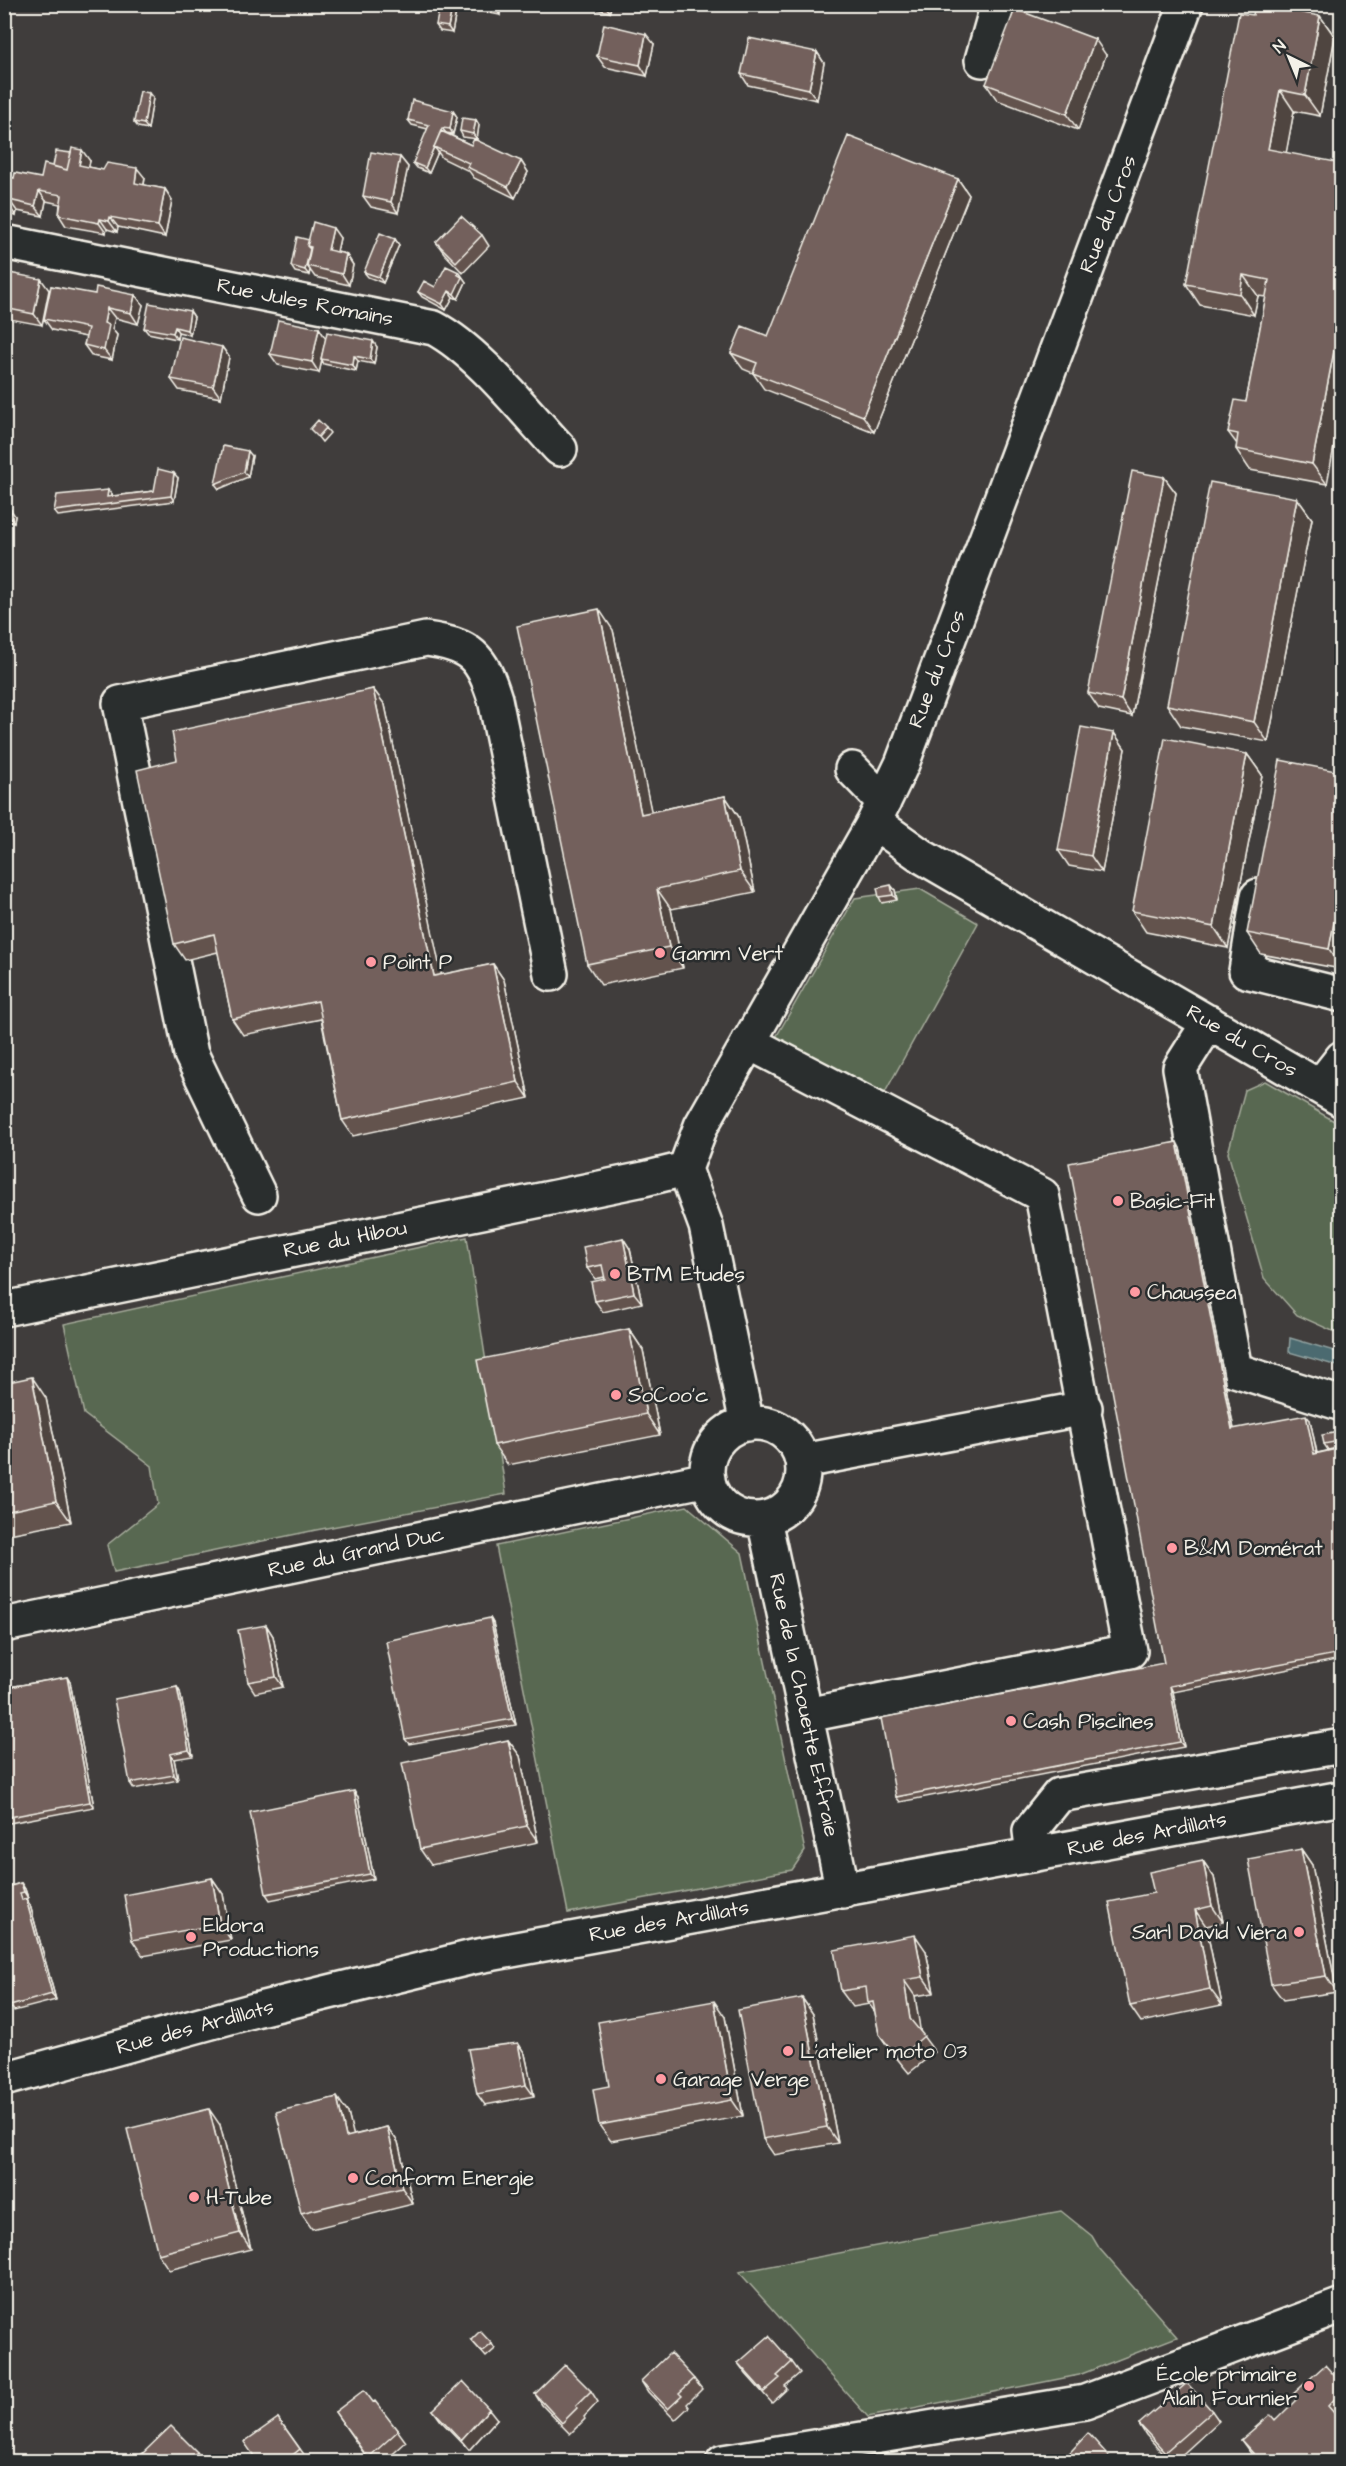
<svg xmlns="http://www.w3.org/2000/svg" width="1346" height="2466" viewBox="0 0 1346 2466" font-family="'Architects Daughter',sans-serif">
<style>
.green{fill:#596851;stroke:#a6ac9c;stroke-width:1.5}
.water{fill:#4c6a6f;stroke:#8fa09f;stroke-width:1.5}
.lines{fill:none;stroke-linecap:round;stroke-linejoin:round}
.minor-casing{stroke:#f4f1e8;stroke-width:38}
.minor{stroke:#2a2d2e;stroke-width:33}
.wall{fill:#63534e;stroke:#f4f1e8;stroke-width:1.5}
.shaded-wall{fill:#504440;stroke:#f4f1e8;stroke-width:1.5}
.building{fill:#73615b;stroke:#f4f1e8;stroke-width:1.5}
.poi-dot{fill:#ff9aa2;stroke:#2a2d2e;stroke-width:2}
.labels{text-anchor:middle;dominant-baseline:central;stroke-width:5;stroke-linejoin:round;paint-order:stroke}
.street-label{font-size:21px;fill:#f4f1e8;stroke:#2a2d2e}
.poi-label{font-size:21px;fill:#f4f1e8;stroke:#2a2d2e;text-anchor:start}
</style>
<rect width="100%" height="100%" fill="#403d3c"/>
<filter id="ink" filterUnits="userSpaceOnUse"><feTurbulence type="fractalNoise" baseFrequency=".0167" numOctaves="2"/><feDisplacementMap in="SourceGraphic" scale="12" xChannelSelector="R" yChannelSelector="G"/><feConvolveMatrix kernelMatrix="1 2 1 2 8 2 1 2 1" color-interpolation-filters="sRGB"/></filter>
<g filter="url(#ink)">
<!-- green -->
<path class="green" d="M920 889 978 923 883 1096 775 1039 855 898Z
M1265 1081 1341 1125 1342 1318 1337 1333 1297 1315 1264 1278 1228 1153 1245 1090Z
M467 1237 506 1494 316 1530 114 1572 107 1545 158 1504 152 1466 84 1414 64 1324Z
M687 1506 742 1553 805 1851 792 1870 568 1913 496 1546Z
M1061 2211 1092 2236 1099 2248 1177 2337 1079 2375 868 2417 739 2272Z"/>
<!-- water -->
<path class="water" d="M1290 1338 1341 1353V1367L1289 1352Z"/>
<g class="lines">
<!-- minor casing -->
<g class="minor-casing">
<path id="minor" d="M982 60 998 4
M4 242 434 328C479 352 524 411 560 449
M852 769 884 802
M874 822 923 857 1342 1100
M1258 896 1246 971 1342 995
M1209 1022 1180 1068 1235 1370 1342 1404
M748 1042 1042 1195 1130 1651 807 1715
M1320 1086 1342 1058
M685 1169 701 1126 874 822 902 764 1186 4
M685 1169 706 1226 747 1424
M259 1195 191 1054 120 703 426 639C470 645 482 656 495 699L551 974
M4 1309 644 1179 685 1169
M707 1471a48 48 0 1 1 96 0a48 48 0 1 1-96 0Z
M803 1461 1085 1408
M764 1519 843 1891
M4 1625 708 1479
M1033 1855 1030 1831 1059 1795 1342 1746
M4 2079 255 2010 473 1957 1342 1798
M723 2462 1085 2402 1342 2305"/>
</g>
<!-- minor -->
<use href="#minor" class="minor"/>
</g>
<!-- wall -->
<path class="wall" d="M456 4H501L500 15 457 6Z
M592 4H611L610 12 596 9Z
M457 6 452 33 440 31 436 25Z
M1253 15 1320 16 1335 37 1320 116 1294 111 1286 152 1327 484 1250 470 1236 449 1237 444 1228 432 1246 402 1266 297 1258 296 1254 315 1200 305 1186 284Z
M654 44 647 76 605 67 597 56Z
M817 52 824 63 817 100 748 85 741 74Z
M1106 55 1078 130 997 100 986 84Z
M153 98 148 129 138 127 134 122Z
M453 111 457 117 453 134 446 133 471 145 521 161 528 172 515 198 474 178 469 171 442 158 438 152 429 173 417 168 413 163 428 129 412 125 408 120Z
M476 120 479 125 477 139 463 137 460 131Z
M400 157 408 167 398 213 371 207 363 196Z
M90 161 88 167 145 178 144 185 165 189 172 200 165 237 118 227 117 232 107 229 106 233 66 226 59 215 60 204 46 201 43 216 17 211 16 216 4 213V176L14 178H41L53 166Z
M958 179 969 195 874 432 764 389 753 373 743 369 731 353 768 336Z
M482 235 489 246 463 273 444 253 436 242Z
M340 238 337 252 346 254 353 265 349 285 315 277 310 270 309 275 295 272 291 266 309 240Z
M395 239 399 245 383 283 368 277 364 272Z
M4 272 49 290 42 325 4 318Z
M459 272 466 282 458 299 453 297 446 310 422 297 418 292 435 287Z
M51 286 143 305 138 324 115 318 112 329 117 335 112 360 92 356 84 345 86 337 52 330 44 319Z
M190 311 194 317 190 335 178 332 177 339 148 333 144 328Z
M319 328 325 338 377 347 374 364 358 361 356 371 324 364 322 360 319 373 278 365 270 354Z
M222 347 229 357 221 398 179 390 171 379Z
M252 456 248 477 219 489 215 484Z
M1164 477 1176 493 1132 716 1099 709 1088 693Z
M178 478 174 501 58 516 54 511 112 495V496L154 491Z
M1297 498 1312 519 1268 742 1181 726 1167 705Z
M4 511 15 516 14 522 4 523Z
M613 630 651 812 725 796 739 817 755 892 671 909 683 968 601 985 587 964Z
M373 689 385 705 441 975 493 964 504 980 529 1098 353 1136 342 1120 321 1019 243 1035 232 1019 218 952 185 960 174 944 177 760Z
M1114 733 1125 749 1102 872 1069 866 1058 850Z
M1247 754 1262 775 1228 948 1146 932 1132 911Z
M1341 772V969L1261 954 1247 933Z
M895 890 897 900 882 903 879 897Z
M1180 1148 1234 1429 1310 1420 1317 1453 1341 1448V1659L1173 1692 1184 1747 900 1802 896 1797 1164 1663Z
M623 1238 630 1249 642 1303 603 1312 595 1301 605 1279 604 1277 595 1279 587 1268Z
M629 1329 643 1350 660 1435 508 1465 494 1445Z
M4 1383 46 1398 71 1522 4 1535Z
M1341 1435V1447L1328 1450 1324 1444Z
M490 1618 493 1623 516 1725 409 1744 405 1739Z
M266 1625 273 1636 283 1687 255 1693 248 1682Z
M67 1677 70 1682 94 1807 4 1824V1688Z
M177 1687 180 1692 193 1756 174 1759 178 1780 134 1789 130 1783Z
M508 1740 520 1756 538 1842 431 1865 420 1849Z
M358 1797 374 1879 270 1900 266 1894Z
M1301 1849 1312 1865 1337 1992 1283 2000 1271 1984Z
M1203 1861 1214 1877 1223 1922 1206 1926 1222 2005 1141 2022 1130 2006 1154 1893Z
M212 1878 223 1894 231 1940 143 1956 132 1940Z
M21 1883 25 1889 28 1898 24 1899V1900L26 1899 30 1905 56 2000 14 2011 12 2008 4 2010V1888Z
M926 1951 934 1993 915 1996 920 2032 935 2052 909 2073 890 2050 879 2034 875 2012 869 2004 853 2007 841 1991Z
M802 1998 813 2014 838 2143 774 2155 763 2139Z
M725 2017 743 2116 611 2141 599 2125 609 2086Z
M518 2043 525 2054 534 2096 485 2105 477 2094Z
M348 2113 353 2135 387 2127 398 2142 413 2204 312 2229 301 2213Z
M220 2125 251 2249 169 2270 158 2254Z
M471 2340 492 2344 495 2349 486 2357Z
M792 2362 800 2373 785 2386 787 2389 772 2403 746 2374 738 2363Z
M694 2379 702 2389 687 2404 689 2407 675 2420 648 2392 641 2381Z
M1341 2383V2462H1257L1241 2440Z
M591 2391 598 2402 584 2417 585 2419 570 2434 542 2405 535 2394Z
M373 2402 398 2431 406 2442 384 2462H370L335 2412Z
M433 2410 497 2419 469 2450 441 2421Z
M1212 2411 1219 2421 1174 2462H1171L1146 2435 1139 2424Z
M278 2418 308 2460 306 2462H258Z
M197 2452 204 2462H147L142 2454Z"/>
<!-- shaded-wall -->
<path class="shaded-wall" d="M453 4H456L457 6 452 33 448 27Z
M492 4H501L500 15Z
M606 4H611L610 12 606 7Z
M1320 16 1335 37 1320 116 1305 95Z
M646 34 654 44 647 76 640 65Z
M1095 39 1106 55 1078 130 1067 114Z
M817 52 824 63 817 100 809 89Z
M1280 90 1294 111 1283 170 1268 149Z
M149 93 153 98 148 129 144 124Z
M453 111 457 117 453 134 450 129Z
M476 120 479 125 477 139 473 134Z
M442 128 446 133 434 147 438 152 429 173 425 168Z
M82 150 90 161 87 176 79 165Z
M400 157 408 167 398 213 391 202Z
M521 161 528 172 515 198 508 187Z
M137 168 145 178 142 194 135 183Z
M958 179 969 195 874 432 863 416Z
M165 189 172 200 165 237 158 226Z
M39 191 46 201 43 216 35 206Z
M9 200 17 211 16 216 8 205Z
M110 217 118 227 117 232 109 221Z
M100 219 107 229 106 233 99 223Z
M333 228 340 238 335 261 328 250Z
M395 239 399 245 383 283 379 277Z
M310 249 313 255 307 266 310 270 309 275 305 270Z
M346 254 353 265 349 285 342 274Z
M459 272 466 282 458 299 454 294 457 274Z
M1243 275 1258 296 1254 315 1240 294Z
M41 279 49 290 42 325 34 314Z
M449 291 453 297 446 310 442 304Z
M135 295 143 305 138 324 131 313Z
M107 308 115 318 112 329 117 335 112 360 104 350V323Z
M190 311 194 317 190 335 187 330Z
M1341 315V410L1327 484 1312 464Z
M175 327 178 332 177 339 173 333Z
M319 328 326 339 321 359 322 360 319 373 312 362Z
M373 341 377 347 374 364 370 359Z
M222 347 229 357 221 398 213 387Z
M354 356 358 361 356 371 353 365Z
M326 428 330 433 322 442 318 437Z
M248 451 252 456 248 477 244 472Z
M174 473 178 478 174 501 171 496Z
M1164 477 1176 493 1132 716 1121 700Z
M108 490 112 495 111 502 107 497Z
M1297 498 1312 519 1268 742 1254 722Z
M11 510 15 516 14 522 10 517Z
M599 609 613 630 656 834 641 814Z
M373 689 385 705 445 992 434 976Z
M1114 733 1125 749 1102 872 1091 856Z
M1247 754 1262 775 1228 948 1214 927Z
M725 796 739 817 755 892 740 871Z
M891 885 895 890 897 900 893 895Z
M1341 885V966L1329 949Z
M657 889 671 909 683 968 669 947Z
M493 964 504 980 529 1098 518 1082Z
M1177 1142 1180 1148 1235 1435 1232 1429Z
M623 1238 630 1249 642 1303 634 1293Z
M629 1329 643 1350 660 1435 646 1414Z
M32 1377 46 1398 71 1522 56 1501Z
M1306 1415 1310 1420 1318 1459 1314 1454Z
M490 1618 493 1623 516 1725 512 1719Z
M266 1625 273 1636 283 1687 276 1677Z
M67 1677 70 1682 94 1807 90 1802Z
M1170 1686 1173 1692 1184 1747 1180 1742Z
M177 1687 180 1692 193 1756 189 1750Z
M508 1740 520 1756 538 1842 527 1826Z
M170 1754 174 1759 178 1780 174 1775Z
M354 1791 358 1797 374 1879 370 1874Z
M1301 1849 1312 1865 1337 1992 1326 1976Z
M1203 1861 1214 1877 1223 1922 1212 1906Z
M212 1878 223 1894 231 1940 220 1924Z
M21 1883 25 1889 28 1898 24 1892Z
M26 1899 30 1905 56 2000 52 1994Z
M1195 1910 1206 1926 1222 2005 1210 1989Z
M915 1935 926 1951 934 1993 923 1977Z
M904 1980 915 1996 921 2035 910 2019Z
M802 1998 813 2014 838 2143 827 2127Z
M714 2001 725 2017 743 2116 732 2100Z
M518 2043 525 2054 534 2096 526 2085Z
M337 2097 348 2113 358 2153 346 2137Z
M209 2109 220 2125 251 2249 240 2233Z
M387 2127 398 2142 413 2204 402 2188Z
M489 2409 497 2419 469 2450 461 2440Z"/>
<!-- building -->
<path class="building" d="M440 4H453L448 27 436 25Z
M595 4H606V7Z
M1255 4 1320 16 1305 95 1280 90 1268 149 1341 163V315L1312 464 1236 449 1238 434 1228 432 1235 400 1246 402 1269 280 1243 275 1240 294 1186 284 1239 13 1253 15Z
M1015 9 1095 39 1067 114 986 84Z
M604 24 646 34 640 65 597 56Z
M749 38 817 52 809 89 741 74Z
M140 91 149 93 144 124 134 122Z
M412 100 453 111 450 129 442 128 425 168 413 163 429 125 408 120Z
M462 118 476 120 473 134 460 131Z
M441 131 471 145 474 139 521 161 508 187 467 167 469 163 434 147Z
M848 136 958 179 863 416 753 373 757 363 731 353 742 326 768 336Z
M72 148 82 150 79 165 103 170 107 163 137 168 135 183 165 189 158 226 110 217 109 221 100 219 99 223 59 215 62 195 39 191 35 206 9 200 8 205 4 204V176L14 178 15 173 41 178 44 164 67 170Z
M56 151 71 153 67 170 53 166Z
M371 152 400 157 391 202 363 196Z
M461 216 482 235 456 262 436 242Z
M313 222 333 228 328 250 346 254 342 274 307 266 311 247 307 246Z
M380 233 395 239 379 277 364 272Z
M297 237 309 240 307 246 310 249 305 270 291 266Z
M446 266 459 272 457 274 462 277 454 294 449 291 442 304 418 292 424 281 435 287Z
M4 272 41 279 34 314 4 308Z
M51 286 95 294 96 287 135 295 131 313 107 308 104 323 109 325 104 350 84 345 88 328 44 319Z
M149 303 190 311 187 330 175 327 173 333 144 328Z
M278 320 319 328 312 362 270 354Z
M327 332 373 341 370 359 354 356 353 365 321 359Z
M180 337 222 347 213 387 171 379Z
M318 420 326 428 318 437 310 429Z
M223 446 248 451 244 472 215 484Z
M158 469 174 473 171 496 54 511 57 495 108 490 107 497 154 491Z
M1132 471 1164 477 1121 700 1088 693Z
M1210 482 1297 498 1254 722 1167 705Z
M11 510 10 517H4V511Z
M599 609 641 814 725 796 740 871 657 889 669 947 587 964 517 626Z
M373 689 434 976 493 964 518 1082 342 1120 318 1001 232 1019 214 934 174 944 137 770 177 760 172 732Z
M1081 727 1114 733 1091 856 1058 850Z
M1165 738 1247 754 1214 927 1132 911Z
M1280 760 1341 772V885L1329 949 1247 933Z
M891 885 893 895 879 897 877 888Z
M1177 1142 1232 1429 1306 1415 1314 1454 1341 1448V1653L1170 1686 1180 1742 896 1797 881 1718 1164 1663 1069 1163Z
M623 1238 634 1293 595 1301 591 1282 605 1279 602 1265 587 1268 583 1247Z
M629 1329 646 1414 494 1445 477 1360Z
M32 1377 56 1501 4 1512V1383Z
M1339 1432 1340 1441 1324 1444 1322 1435Z
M490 1618 512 1719 405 1739 386 1641Z
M266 1625 276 1677 248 1682 238 1630Z
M67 1677 90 1802 4 1818V1688Z
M177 1687 189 1750 170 1754 174 1775 130 1783 114 1699Z
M508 1740 527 1826 420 1849 402 1763Z
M354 1791 370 1874 266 1894 250 1812Z
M1301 1849 1326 1976 1271 1984 1248 1859Z
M1203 1861 1212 1906 1195 1910 1210 1989 1130 2006 1109 1902 1154 1893 1149 1872Z
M212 1878 220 1924 132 1940 124 1895Z
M21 1883 24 1892 20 1893 22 1900 26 1899 52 1994 10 2006 9 2003 4 2004V1888Z
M915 1935 923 1977 904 1980 910 2019 924 2036 898 2058 879 2034 873 2002 868 2003 866 1987 841 1991 834 1950Z
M802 1998 827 2127 763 2139 738 2010Z
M714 2001 732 2100 599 2125 593 2089 609 2086 598 2022Z
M518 2043 526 2085 477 2094 468 2049Z
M337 2097 346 2137 387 2127 402 2188 301 2213 276 2112Z
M209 2109 240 2233 158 2254 127 2129Z
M480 2331 492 2344 482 2352 471 2340Z
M769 2336 792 2362 777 2376 780 2378 764 2392 738 2363Z
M670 2353 694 2379 679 2393 682 2396 668 2409 641 2381Z
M565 2365 591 2391 576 2406 577 2408 562 2423 535 2394Z
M1325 2365 1341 2383V2392L1328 2406 1341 2421V2462H1261L1241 2440 1270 2415 1275 2421 1296 2400 1292 2395Z
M463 2381 489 2409 461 2440 433 2410Z
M1187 2383 1212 2411 1165 2452 1139 2424Z
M364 2390 373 2402 375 2401 398 2431 368 2458 335 2412Z
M278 2418 300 2449 284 2462H258L244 2442Z
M171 2426 197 2452 187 2462H148L142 2454Z
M1088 2433 1114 2462H1061Z"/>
</g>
<!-- markers -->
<g class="poi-dot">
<circle cx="660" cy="953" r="6"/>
<circle cx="371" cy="962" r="6"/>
<circle cx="1118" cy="1201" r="6"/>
<circle cx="615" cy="1274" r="6"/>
<circle cx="1135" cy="1292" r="6"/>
<circle cx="616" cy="1395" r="6"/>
<circle cx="1172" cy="1548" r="6"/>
<circle cx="1011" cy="1721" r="6"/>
<circle cx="1299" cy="1932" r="6"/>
<circle cx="191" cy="1937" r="6"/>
<circle cx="788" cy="2051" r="6"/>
<circle cx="661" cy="2079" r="6"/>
<circle cx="353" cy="2178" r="6"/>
<circle cx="194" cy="2197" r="6"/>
<circle cx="1309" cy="2386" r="6"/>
</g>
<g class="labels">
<!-- street labels -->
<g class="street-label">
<text transform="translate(1108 214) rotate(-69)">Rue du Cros</text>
<text transform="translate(305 302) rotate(11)">Rue Jules Romains</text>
<text transform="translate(937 669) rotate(-69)">Rue du Cros</text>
<text transform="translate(1242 1041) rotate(30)">Rue du Cros</text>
<text transform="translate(345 1239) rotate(-11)">Rue du Hibou</text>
<text transform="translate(356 1552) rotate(-12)">Rue du Grand Duc</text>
<text transform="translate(804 1705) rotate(78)">Rue de la Chouette Effraie</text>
<text transform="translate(1147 1834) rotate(-11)">Rue des Ardillats</text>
<text transform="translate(669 1921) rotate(-10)">Rue des Ardillats</text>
<text transform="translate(195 2027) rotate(-15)">Rue des Ardillats</text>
</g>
<!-- poi labels -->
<g class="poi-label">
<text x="672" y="953">Gamm Vert</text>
<text x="383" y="962">Point P</text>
<text x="1130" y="1201">Basic-Fit</text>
<text x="627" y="1274">BTM Etudes</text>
<text x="1147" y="1292">Chaussea</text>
<text x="628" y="1395">SoCoo'c</text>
<text x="1184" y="1548">B&amp;M Domérat</text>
<text x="1023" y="1721">Cash Piscines</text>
<text x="203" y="1925">Eldora<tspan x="203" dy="24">Productions</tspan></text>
<text x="1287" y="1932" text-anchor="end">Sarl David Viera</text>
<text x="800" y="2051">L'atelier moto 03</text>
<text x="673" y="2079">Garage Verge</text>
<text x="365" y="2178">Conform Energie</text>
<text x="206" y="2197">H-Tube</text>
<text x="1297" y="2374" text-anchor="end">École primaire<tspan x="1297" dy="24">Alain Fournier</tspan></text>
</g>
</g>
<!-- margin -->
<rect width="1346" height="2466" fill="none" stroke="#2a2d2e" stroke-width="24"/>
<rect x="12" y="12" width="1322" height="2442" fill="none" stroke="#f4f1e8" stroke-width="2" filter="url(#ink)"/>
<!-- north arrow -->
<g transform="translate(1289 57) rotate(317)" stroke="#2a2d2e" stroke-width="4.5" paint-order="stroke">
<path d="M0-4.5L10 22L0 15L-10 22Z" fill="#f4f1e8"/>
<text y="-9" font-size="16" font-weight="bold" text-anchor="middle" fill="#f4f1e8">N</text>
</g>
</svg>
